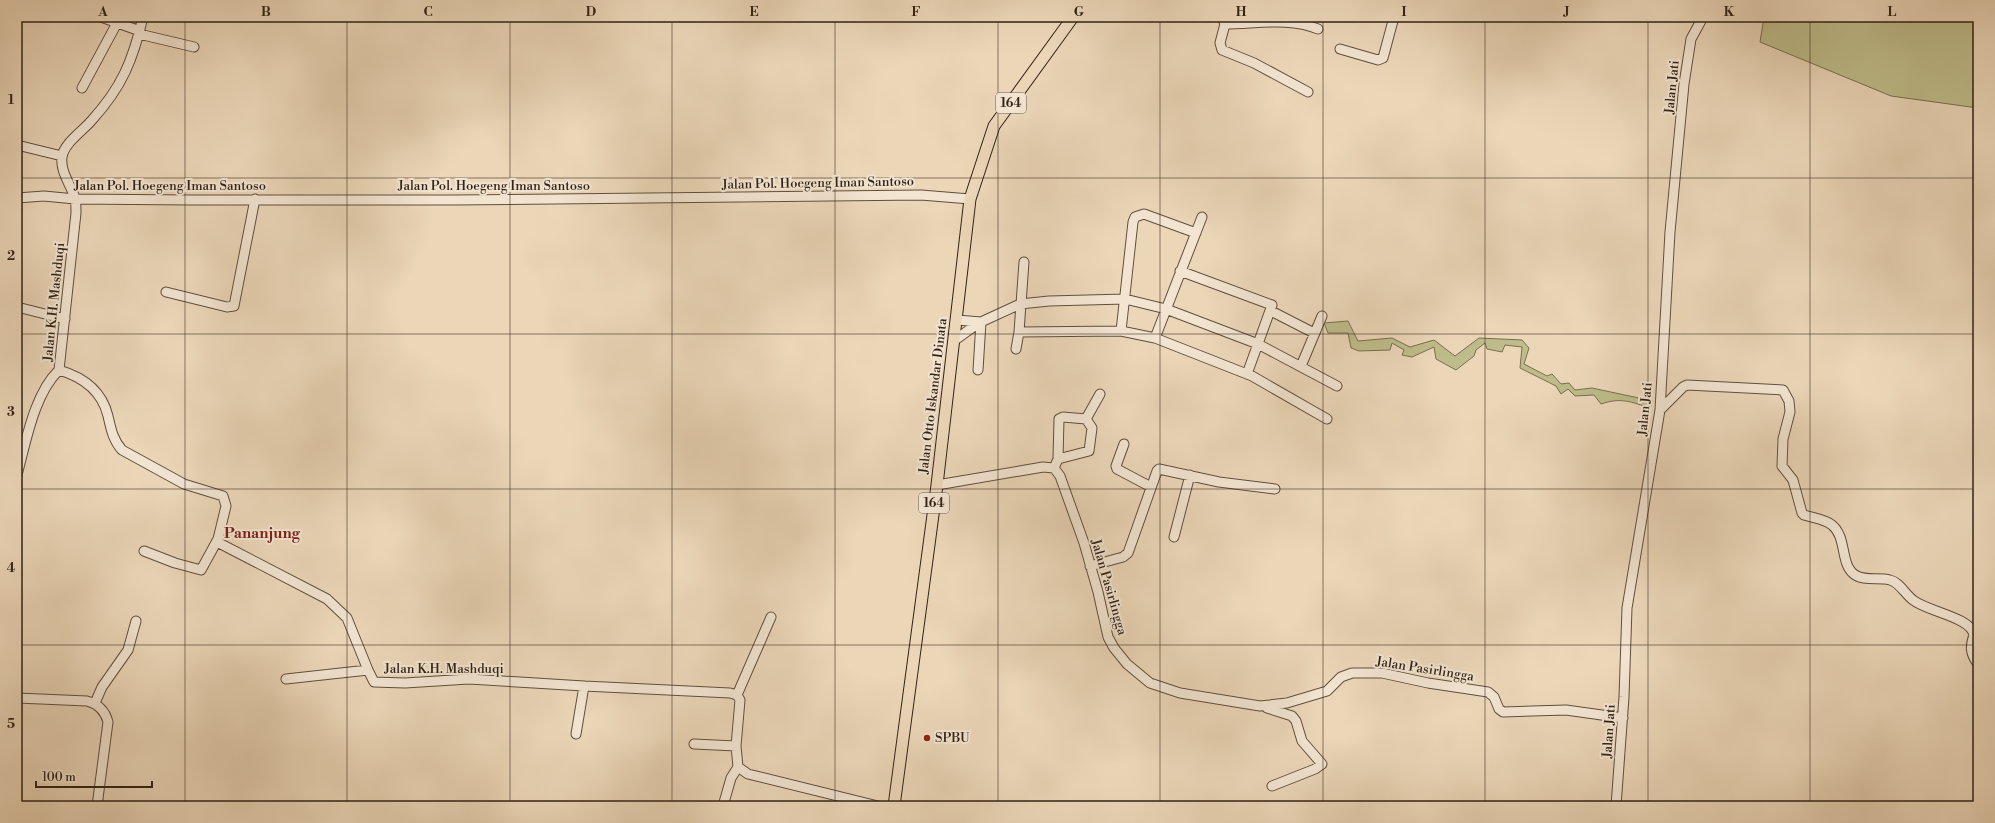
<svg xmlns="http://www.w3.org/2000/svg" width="1995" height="823" viewBox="0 0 1995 823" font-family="'Libre Bodoni',serif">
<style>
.green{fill:#bebc8a;stroke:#786f50}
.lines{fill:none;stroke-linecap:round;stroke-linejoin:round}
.minor-casing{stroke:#604f3e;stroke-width:11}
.major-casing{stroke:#312216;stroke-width:13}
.minor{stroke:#f2e4d1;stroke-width:9}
.major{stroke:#ebd6b8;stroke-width:11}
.grid{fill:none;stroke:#312216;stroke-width:1;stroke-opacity:0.55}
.poi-dot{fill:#8f2418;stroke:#f2e4d1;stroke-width:1.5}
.labels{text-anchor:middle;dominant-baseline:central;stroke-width:4;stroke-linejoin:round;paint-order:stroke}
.shield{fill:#f2e4d1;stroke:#6b5c4e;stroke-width:1}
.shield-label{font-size:12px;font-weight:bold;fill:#312216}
.street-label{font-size:13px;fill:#312216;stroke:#f2e4d1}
.poi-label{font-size:13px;fill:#312216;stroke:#f2e4d1;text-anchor:start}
.quarter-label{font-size:15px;font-weight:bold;fill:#7a1f14;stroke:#f2e4d1}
.neatline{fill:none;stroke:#312216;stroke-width:1.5}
.grid-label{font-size:13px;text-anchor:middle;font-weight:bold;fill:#312216}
</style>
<rect width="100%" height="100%" fill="#ebd6b8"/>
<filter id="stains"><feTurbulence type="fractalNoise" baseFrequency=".005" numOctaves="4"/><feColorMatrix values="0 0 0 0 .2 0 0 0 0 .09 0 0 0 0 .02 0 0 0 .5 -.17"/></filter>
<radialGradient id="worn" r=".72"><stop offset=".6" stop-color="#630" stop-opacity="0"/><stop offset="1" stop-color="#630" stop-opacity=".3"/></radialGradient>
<!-- green -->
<path class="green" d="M1764 17H1978V108L1891 96 1760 42Z
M1348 321 1358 341 1392 338 1410 347 1434 340 1455 356 1479 338 1522 340 1529 348 1524 364 1547 376 1552 374 1561 384 1569 383 1575 390 1592 388 1653 401 1650 408C1631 402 1622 397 1601 404L1594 395 1575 396 1568 389 1561 394 1556 386 1520 368 1522 347 1505 345 1502 352 1487 349 1485 343 1476 350 1474 356 1456 370 1436 359 1434 347 1412 357 1402 355 1404 350 1392 343 1390 350 1359 351 1351 348 1348 333H1328L1324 323Z"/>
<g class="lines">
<!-- minor casing -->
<g class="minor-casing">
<path id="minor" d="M101 17 140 31
M143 17C133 60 122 87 92 120 83 131 64 143 62 157 60 172 71 185 75 198 76 203 76 208 76 213L59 370C83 377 102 391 108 416 111 429 113 440 122 450L184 484 223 496 226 506 218 539 219 543 327 599 347 618 368 670 374 682 405 683 469 679 584 686 730 693 737 695 740 700 736 746 738 767 748 774 878 806
M1222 17 1225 24 1220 43 1222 50 1254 63 1308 92
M1225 24C1256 24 1290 17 1318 29
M139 34 194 47
M1340 49 1378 60 1383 58 1394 17
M82 88 117 23
M17 145 62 156
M17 198 44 196 75 199 191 200H454L921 195 970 199
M1024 262 1019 332 1121 331 1155 338 1252 376 1327 419
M1180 271 1272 305 1247 374
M166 292 227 307 234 306 255 199
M17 307 65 319
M1271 311 1314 333
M957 320 981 322 1020 304 1049 301 1125 299 1166 309 1258 344 1337 386
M1121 331 1133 222 1135 217 1144 214 1196 233
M1155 338 1202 217
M955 340 980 322
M1016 349 1019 332
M1301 366 1322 316
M978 370 981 322
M1660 410 1683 387 1687 385 1783 390 1789 401 1790 412 1783 439 1782 466 1793 480 1802 513 1804 515C1813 518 1825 519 1832 525 1848 538 1839 567 1857 576 1867 581 1879 577 1890 580 1899 582 1905 594 1913 600 1928 612 1971 617 1974 635 1970 646 1970 654 1978 664
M1086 419 1100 394
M1124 444 1116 466 1117 469 1151 487
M1054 468 1058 459 1059 419 1063 417 1086 419 1092 428 1089 451 1058 459
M17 475C26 442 34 394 59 370
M937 485 1043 467 1054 468 1060 476 1084 543 1098 592 1108 637 1114 648 1127 664 1150 683 1180 693 1260 706 1287 703 1327 691 1341 677 1352 673H1382L1428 683 1488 692 1494 697 1499 709 1503 712 1566 710 1623 718
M1174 537 1190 475
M144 551 175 563 201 570 218 539
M1090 566 1123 557 1128 553 1157 471 1159 469 1219 482 1275 489
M286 679 368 670
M737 695 771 617
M17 698 87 701C98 704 105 710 108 722L97 806
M95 703 102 687 128 650 136 621
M1267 708 1292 716 1296 721 1302 741 1322 764 1315 769 1272 786
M576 734 584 686
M694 744 736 746
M723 806 731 778 738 767
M1616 806 1624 697 1627 608 1660 410 1670 232 1684 84 1691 39 1703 17"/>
</g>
<!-- major casing -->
<g class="major-casing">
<path id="major" d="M894 806 937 485 970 199 994 126 1073 17"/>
</g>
<!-- minor -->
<use href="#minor" class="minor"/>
<!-- major -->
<use href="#major" class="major"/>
</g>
<!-- grid -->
<path class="grid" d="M185 17V806M347 17V806M510 17V806M672 17V806M835 17V806M998 17V806M1160 17V806M1323 17V806M1485 17V806M1648 17V806M1810 17V806M17 178H1978M17 334H1978M17 489H1978M17 645H1978"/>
<!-- markers -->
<circle class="poi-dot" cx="927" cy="738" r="4"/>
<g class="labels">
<!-- shield labels -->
<g class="shield">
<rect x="996" y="93" width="30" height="20" rx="3"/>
<rect x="919" y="493" width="30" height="20" rx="3"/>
</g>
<g class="shield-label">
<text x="1011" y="103">164</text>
<text x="934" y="503">164</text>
</g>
<!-- street labels -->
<g class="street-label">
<text transform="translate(1672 87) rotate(-84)">Jalan Jati</text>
<text transform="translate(818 183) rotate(-1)">Jalan Pol. Hoegeng Iman Santoso</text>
<text x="170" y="186">Jalan Pol. Hoegeng Iman Santoso</text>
<text x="494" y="186">Jalan Pol. Hoegeng Iman Santoso</text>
<text transform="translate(54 302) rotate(-84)">Jalan K.H. Mashduqi</text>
<text transform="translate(933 396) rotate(-83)">Jalan Otto Iskandar Dinata</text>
<text transform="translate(1645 409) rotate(-84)">Jalan Jati</text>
<text transform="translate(1109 587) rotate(74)">Jalan Pasirlingga</text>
<text x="444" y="669">Jalan K.H. Mashduqi</text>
<text transform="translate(1425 669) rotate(9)">Jalan Pasirlingga</text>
<text transform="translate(1609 731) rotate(-86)">Jalan Jati</text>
</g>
<!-- poi labels -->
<g class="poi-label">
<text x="935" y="738">SPBU</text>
</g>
<!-- quarter labels -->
<g class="quarter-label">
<text x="262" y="533">Pananjung</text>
</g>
</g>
<!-- margin -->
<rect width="1995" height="823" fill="none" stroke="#ebd6b8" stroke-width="44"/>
<!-- scale -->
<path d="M36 781v6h116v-6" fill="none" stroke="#312216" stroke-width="2"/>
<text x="42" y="781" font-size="12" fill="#312216" stroke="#f2e4d1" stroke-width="3" paint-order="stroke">100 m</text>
<rect x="22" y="22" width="1951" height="779" class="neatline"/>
<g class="grid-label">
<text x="103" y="16">A</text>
<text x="266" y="16">B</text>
<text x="428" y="16">C</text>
<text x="591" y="16">D</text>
<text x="754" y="16">E</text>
<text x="916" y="16">F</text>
<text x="1079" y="16">G</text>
<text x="1241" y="16">H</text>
<text x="1404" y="16">I</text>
<text x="1567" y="16">J</text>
<text x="1729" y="16">K</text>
<text x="1892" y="16">L</text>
<text x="11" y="104">1</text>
<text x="11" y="260">2</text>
<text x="11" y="416">3</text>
<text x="11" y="572">4</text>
<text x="11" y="728">5</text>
</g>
<rect width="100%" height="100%" filter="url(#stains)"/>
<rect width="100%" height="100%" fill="url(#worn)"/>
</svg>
